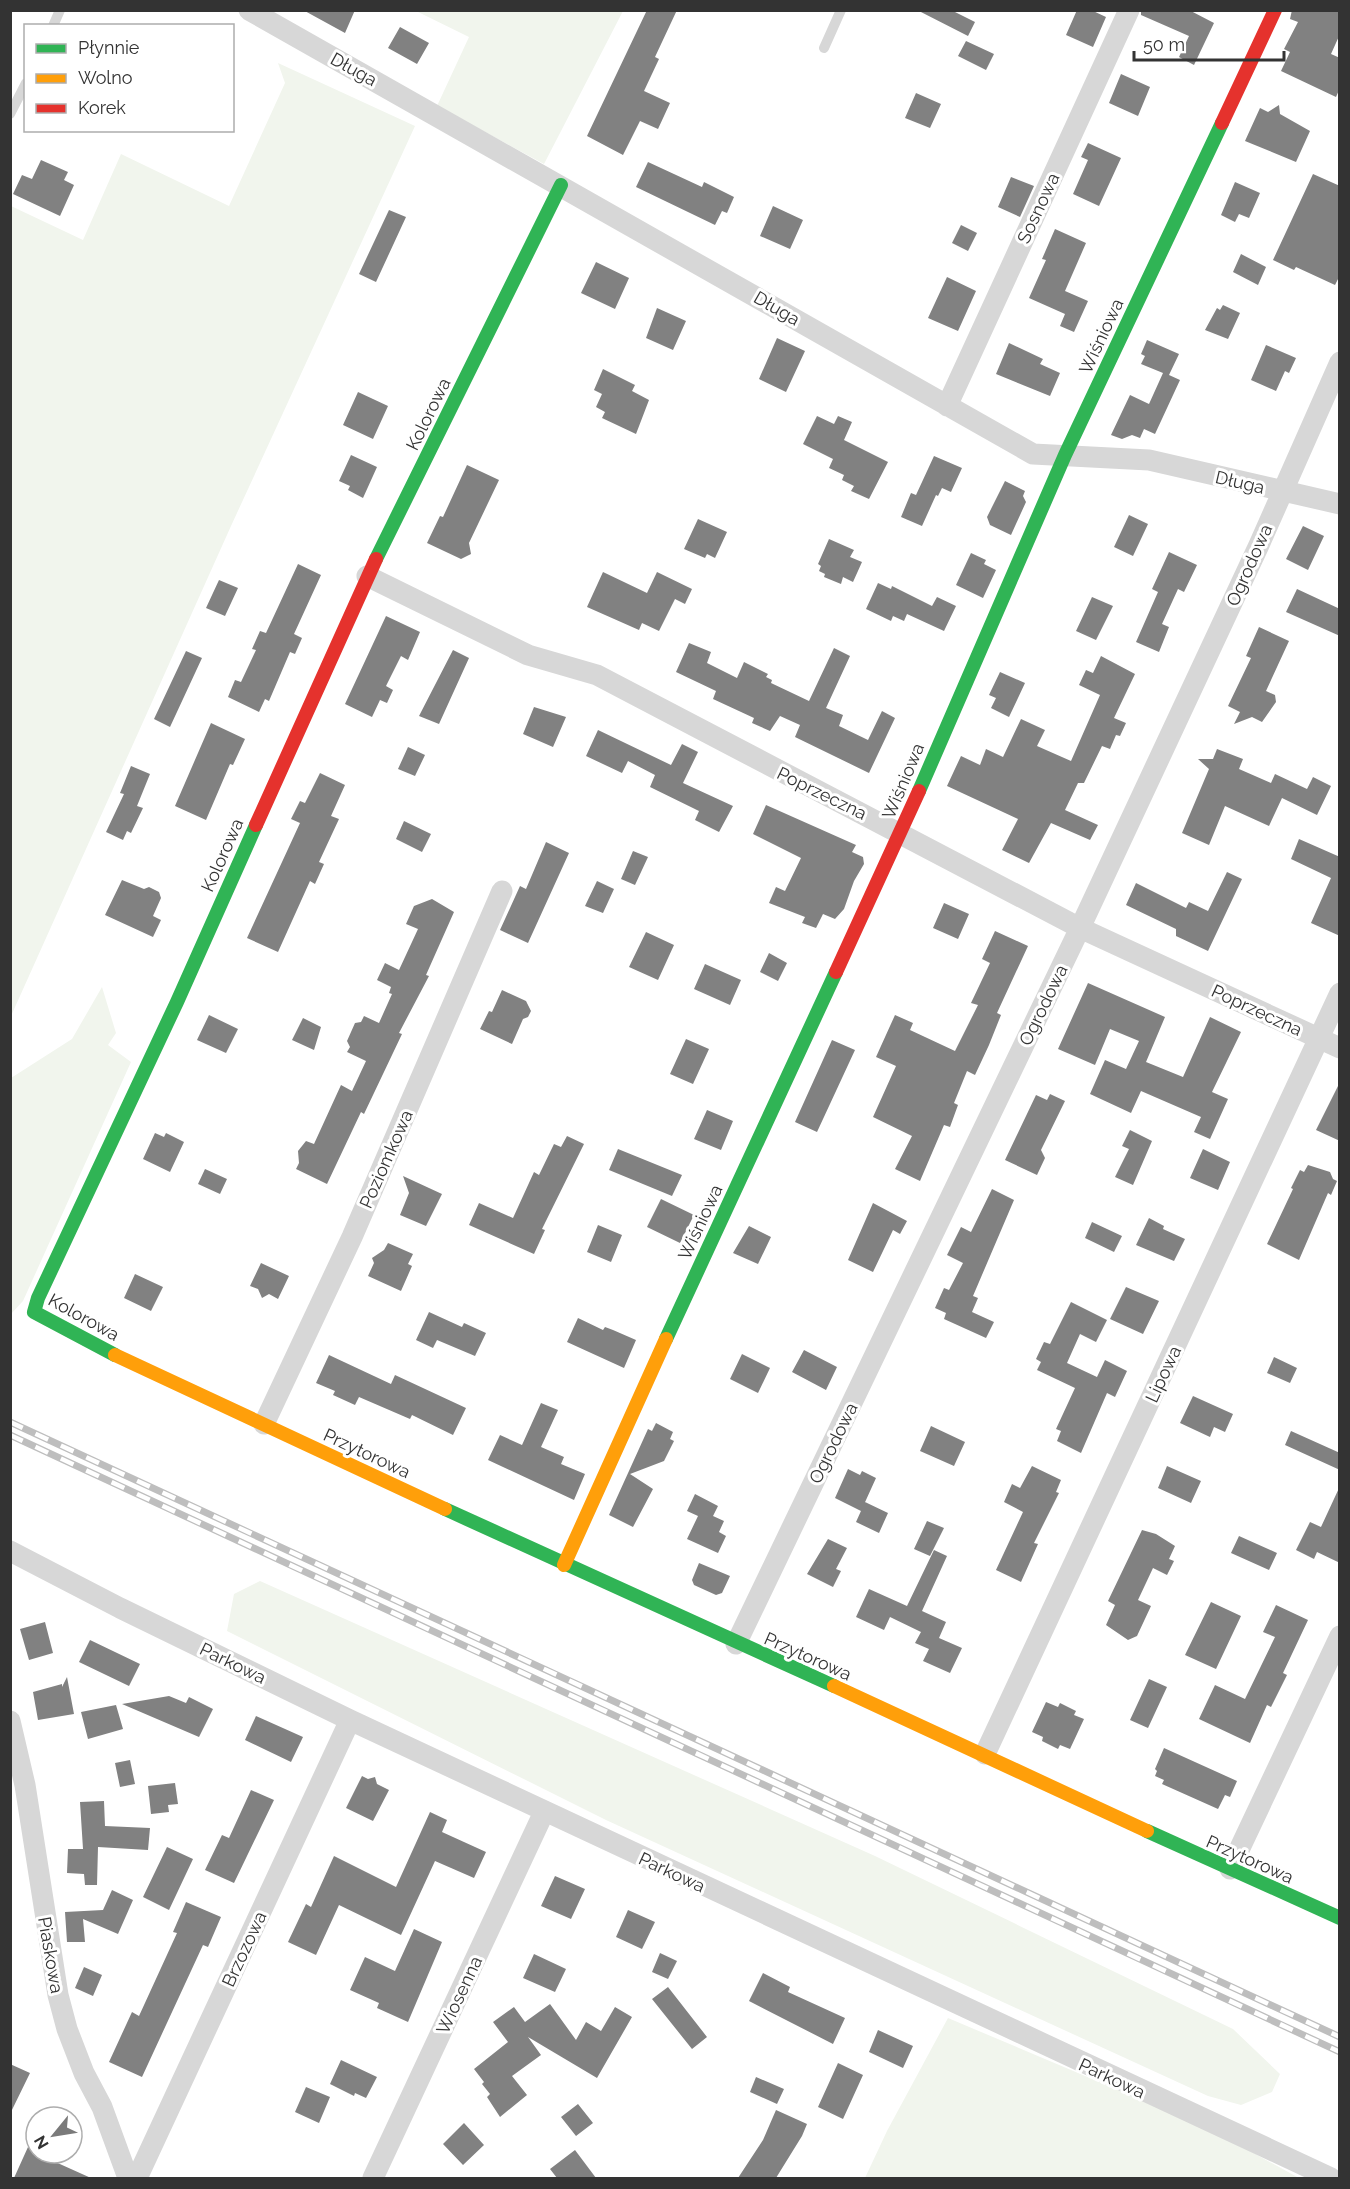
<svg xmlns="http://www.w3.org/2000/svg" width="1350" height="2189" viewBox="0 0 1350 2189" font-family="Raleway,sans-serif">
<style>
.green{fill:#f1f5ed}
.building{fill:#818181}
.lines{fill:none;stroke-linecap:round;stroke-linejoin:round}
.lane{stroke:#d7d7d7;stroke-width:10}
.street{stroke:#d7d7d7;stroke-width:21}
.fast{stroke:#30b455;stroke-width:14}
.slow{stroke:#ff9f0a;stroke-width:14}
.jam{stroke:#e5322d;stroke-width:14}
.rail-casing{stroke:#bebebe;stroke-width:7}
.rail{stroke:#fff;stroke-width:4.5;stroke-dasharray:14;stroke-linecap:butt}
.labels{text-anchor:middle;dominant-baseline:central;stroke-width:6;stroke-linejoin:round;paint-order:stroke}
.street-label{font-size:18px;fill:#333;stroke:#fff}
</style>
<rect width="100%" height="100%" fill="#fff"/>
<!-- green -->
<path class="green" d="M416 11H623L544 164 437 106 469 37Z
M278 63 415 126 231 526 11 1016V206L83 240 121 154 229 206 285 83Z
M102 987 116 1033 108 1045 131 1062 23 1301 11 1314V1078L72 1039Z
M260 1581 875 1856 1233 2029 1280 2074 1272 2092 1241 2105 1208 2096 606 1820 227 1631 234 1594Z
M948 2018 1208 2128 1299 2178H865L887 2131Z"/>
<!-- building -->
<path class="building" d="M303 10H355L345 33Z
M647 10H677L655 57 659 59 644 91 670 103 658 129 640 121 623 155 587 136Z
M917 10H951L975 22 968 36Z
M1077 10H1091L1106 17 1093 47 1066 35Z
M1141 10H1189L1214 23 1194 65 1179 57 1189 36 1141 15Z
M1292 10H1340V34L1331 54 1340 58V88L1336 97 1281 71 1290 52 1284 49 1298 22 1290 19Z
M400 27 429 43 417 64 388 48Z
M966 41 994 54 986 70 958 56Z
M1121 74 1150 87 1138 116 1109 103Z
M916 93 941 104 930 128 905 118Z
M1279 105 1280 114 1310 131 1296 162 1245 141 1260 108 1268 112Z
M1088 143 1121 158 1099 206 1073 194 1088 160 1081 157Z
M41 160 68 172 64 180 74 185 60 216 13 194 22 175 32 179Z
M648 162 702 187 704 182 734 197 727 213 722 211 715 225 636 187Z
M1313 174 1340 186V275L1335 285 1296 267 1294 270 1273 260Z
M1011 177 1034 186 1020 217 998 207Z
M1235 182 1260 193 1249 218 1239 214 1235 222 1221 215Z
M773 206 803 220 790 249 760 236Z
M389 210 406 217 376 282 359 274Z
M961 225 977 233 968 251 952 243Z
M1055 229 1086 243 1065 291 1088 301 1074 332 1060 326 1065 314 1029 298 1046 260 1042 259Z
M1241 254 1266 267 1258 285 1233 272Z
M596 262 629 278 615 309 581 293Z
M947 277 976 291 958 331 928 318Z
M1223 305 1240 313 1228 339 1205 330 1217 308 1220 310Z
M657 308 686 321 673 350 646 338Z
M777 338 805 351 786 392 759 379Z
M1147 340 1179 354 1169 375 1180 380 1155 434 1144 429 1140 438 1132 435 1122 439 1111 435 1130 395 1149 404 1163 373 1141 364 1145 356 1141 354Z
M1009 343 1043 359 1040 364 1060 373 1050 396 996 374Z
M1266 345 1296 358 1289 373 1285 371 1276 391 1251 380Z
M603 369 635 385 632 391 649 400 636 434 602 418 605 412 596 407 602 394 594 390Z
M358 392 388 406 373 439 343 425Z
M817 416 834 424 838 416 852 422 844 440 888 462 869 499 851 491 854 486 842 480 844 475 829 468 833 459 803 444Z
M351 455 377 467 363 498 348 490 350 486 339 481Z
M934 456 962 468 951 492 942 488 938 496 936 495 922 526 901 517 911 493 916 495Z
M467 465 499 480 469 543 471 554 461 559 427 543 440 516 443 517Z
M1005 481 1025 491 1023 496 1026 502 1011 535 990 525 987 517Z
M1129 515 1148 524 1133 556 1114 547Z
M698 519 727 532 715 558 707 554 705 558 684 549Z
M1303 526 1324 536 1308 570 1286 559Z
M829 539 854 550 850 557 862 562 853 582 843 577 841 584 824 577 825 574 819 571 821 566 818 564Z
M1169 552 1197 565 1184 592 1178 589 1162 624 1169 627 1159 652 1136 642 1158 592 1152 589Z
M971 553 986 560 984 564 996 570 983 598 956 585Z
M298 564 321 575 294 634 302 638 295 654 290 652 269 701 265 699 259 712 228 697 235 680 241 682 256 650 252 649 260 631 266 633Z
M603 572 647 593 657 572 692 589 685 604 675 599 659 631 642 623 639 630 587 607Z
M219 580 238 588 225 616 206 608Z
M878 583 891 589 892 586 932 606 937 597 956 606 944 631 907 614 904 621 893 616 891 621 866 609Z
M1297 589 1340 609V636L1286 612Z
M1092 597 1113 606 1096 640 1076 631Z
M386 616 420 632 408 660 401 656 386 686 393 690 387 703 380 700 372 717 345 704Z
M1259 627 1289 641 1266 691 1275 695 1276 702 1262 722 1252 717 1234 724 1240 712 1228 706 1251 658 1246 656Z
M689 643 711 652 707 663 737 678 744 662 768 674 766 677 772 680 771 683 809 701 834 648 850 656 826 708 843 715 839 726 868 740 882 711 895 718 869 773 795 737 800 725 780 716 770 731 752 723 754 718 713 699 716 691 676 672Z
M453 650 469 658 439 724 419 716Z
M186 651 202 658 170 727 154 719Z
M1101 656 1135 674 1114 718 1126 723 1120 736 1116 735 1110 749 1102 746 1084 783H1078L1065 810 1098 825 1090 840 1051 823 1029 863 1002 850 1018 819 947 786 961 756 980 765 986 749 1003 757 1021 719 1045 730 1037 746 1071 761 1100 695 1079 685 1086 670 1093 673Z
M1000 672 1025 683 1009 717 991 708 996 698 989 695Z
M534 707 566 717 553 747 523 734Z
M211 723 245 739 233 765 230 764 206 820 175 806Z
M598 730 671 765 682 744 698 752 683 783 733 806 719 832 695 820 699 811 650 787 655 775 628 761 622 773 586 756Z
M408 747 425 755 415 776 398 769Z
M1217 749 1243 759 1239 769 1271 783 1275 774 1307 789 1313 777 1331 786 1317 815 1282 798 1269 826 1225 806 1209 845 1182 833 1209 769 1198 759H1213Z
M131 766 150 774 137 806 143 808 131 833 127 831 123 840 106 832 124 794 120 793Z
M320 773 345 785 331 816 339 819 319 862 324 864 315 884 310 881 278 952 247 938 300 823 291 819 300 801 305 803Z
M766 805 856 845 852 852 863 857 864 864 854 881 844 909 835 919 823 914 816 928 802 923 805 917 769 903 776 887 785 891 801 858 753 834Z
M404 821 431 834 422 852 396 839Z
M1299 839 1340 857V936L1311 923 1331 878 1291 859Z
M546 842 569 853 528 943 500 930 520 886 526 889Z
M633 851 648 857 635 885 621 879Z
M1227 872 1242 879 1208 951 1176 936V929L1126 905 1136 883 1186 908 1189 902 1208 911Z
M122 880 144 889 149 887 159 892 161 898 153 916 161 920 153 937 105 915Z
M597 881 614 889 603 913 585 906Z
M432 899 454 912 426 975 429 976 399 1033 402 1034 364 1114 361 1112 327 1184 296 1169 299 1163 298 1151 306 1141 314 1144 341 1085 352 1091 366 1061 347 1052 350 1047 347 1041 355 1023 361 1022 364 1016 379 1023 392 994 389 993 391 987 377 980 385 963 399 970 418 929 406 924 414 906Z
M944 903 969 914 958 939 933 928Z
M995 931 1028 946 997 1013 1001 1015 989 1045 975 1075 967 1071 954 1103 958 1105 950 1127 944 1125 920 1181 895 1169 912 1136 873 1117 896 1066 876 1057 895 1015 913 1023 910 1030 955 1051 978 1005 971 1003 990 963 982 959Z
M646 932 674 945 658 980 629 967Z
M769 953 787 963 778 981 760 972Z
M705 964 741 980 730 1005 694 989Z
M1088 983 1165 1017 1146 1062 1183 1077 1210 1017 1241 1032 1212 1092 1228 1099 1210 1139 1194 1132 1201 1117 1141 1091 1131 1113 1090 1094 1105 1060 1126 1069 1139 1041 1110 1029 1095 1065 1058 1049Z
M502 990 526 1001 531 1011 528 1017 523 1019 512 1044 480 1029 489 1011 492 1012Z
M209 1015 238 1029 226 1053 197 1040Z
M303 1018 321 1027 314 1050 292 1040Z
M686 1039 709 1049 693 1084 670 1074Z
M832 1040 855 1050 817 1132 795 1122Z
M1340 1082V1141L1316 1130Z
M1050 1094 1065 1101 1041 1150 1045 1158 1037 1175 1005 1160 1036 1095 1047 1100Z
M707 1110 733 1121 721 1150 694 1139Z
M1130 1130 1152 1141 1133 1185 1115 1177 1129 1149 1122 1146Z
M155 1133 164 1137 166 1133 184 1142 170 1172 143 1159Z
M567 1136 584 1144 542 1229 545 1230 534 1254 469 1225 479 1203 513 1218 534 1172 539 1175 554 1144 561 1147Z
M618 1149 682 1175 672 1196 609 1170Z
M1203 1149 1230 1162 1218 1190 1190 1178Z
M1308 1165 1330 1172 1333 1179 1337 1181 1331 1195 1328 1193 1299 1260 1267 1244 1293 1189 1291 1188 1300 1170 1304 1172Z
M205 1169 227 1179 220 1194 198 1184Z
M403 1176 442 1194 426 1226 400 1215 409 1193Z
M992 1189 1014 1200 973 1296 978 1298 972 1312 994 1322 986 1338 944 1319 946 1313 935 1308 944 1288 949 1290 963 1263 947 1255 961 1227 971 1232Z
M661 1199 694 1215 680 1243 647 1227Z
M873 1203 907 1221 900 1234 893 1230 873 1272 848 1260Z
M1149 1218 1164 1226 1163 1229 1185 1239 1174 1261 1136 1245Z
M1092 1222 1122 1236 1114 1252 1085 1238Z
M598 1225 622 1235 611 1262 587 1252Z
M749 1226 771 1237 758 1264 733 1253Z
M388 1243 413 1254 408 1264 412 1266 401 1291 368 1276 374 1263 372 1258 384 1250Z
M261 1263 289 1276 278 1299 269 1294 262 1298 258 1289 250 1286Z
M135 1274 163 1287 151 1311 124 1298Z
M1126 1287 1159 1301 1143 1334 1110 1319Z
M1071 1302 1107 1320 1096 1342 1080 1334 1067 1363 1097 1377 1105 1360 1127 1371 1115 1397 1107 1393 1081 1453 1057 1441 1061 1431 1056 1429 1075 1388 1037 1370 1041 1362 1036 1359 1044 1342 1050 1344Z
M429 1312 462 1327 464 1323 486 1333 475 1356 437 1340 433 1348 416 1340Z
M578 1318 603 1330 605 1327 613 1330 636 1340 624 1368 567 1342Z
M804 1350 837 1367 826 1390 792 1372Z
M742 1354 770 1368 758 1393 730 1379Z
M329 1355 391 1384 395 1375 466 1408 453 1435 412 1415 410 1419 359 1397 355 1405 333 1395 335 1391 316 1383Z
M1274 1357 1297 1368 1290 1383 1267 1373Z
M1193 1396 1233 1414 1225 1432 1214 1427 1210 1437 1180 1423Z
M541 1403 558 1410 541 1447 564 1457 561 1464 585 1474 574 1500 488 1460 500 1435 522 1445Z
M656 1423 673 1432 670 1439 674 1441 664 1461 630 1474 653 1489 633 1527 609 1515 648 1429 652 1431Z
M931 1426 965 1442 954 1466 920 1451Z
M1291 1431 1340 1453V1470L1285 1445Z
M1032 1466 1061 1480 1056 1492 1059 1493 1034 1543 1038 1544 1021 1582 996 1570 1023 1512 1004 1502 1012 1484 1020 1488Z
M1167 1466 1201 1481 1191 1503 1158 1488Z
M848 1469 860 1475 862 1471 876 1478 861 1511 835 1498Z
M1340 1486V1563L1317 1552 1314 1559 1296 1550 1310 1522 1321 1527Z
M695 1494 718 1506 713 1516 724 1521 719 1532 726 1536 718 1553 687 1539 698 1516 687 1511Z
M865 1502 888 1513 879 1533 856 1522Z
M927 1521 944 1528 930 1556 914 1549Z
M1142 1530 1156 1534 1175 1546 1169 1559 1174 1561 1167 1575 1153 1568 1138 1600 1151 1606 1137 1636 1128 1640 1106 1625 1115 1605 1108 1601Z
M1239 1536 1277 1553 1269 1570 1231 1553Z
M828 1539 847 1548 836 1569 841 1571 833 1587 807 1574Z
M934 1550 947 1556 922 1611 946 1622 939 1638 962 1648 950 1673 923 1661 929 1649 915 1643 921 1632 890 1617 884 1630 856 1617 869 1589 907 1606Z
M699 1563 730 1576 722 1593 716 1595 694 1585 692 1580Z
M1211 1602 1241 1616 1216 1669 1185 1655Z
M1276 1605 1308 1620 1283 1673 1287 1675 1271 1707 1267 1705 1250 1743 1199 1719 1215 1685 1245 1699 1275 1637 1263 1632Z
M45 1622 53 1653 29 1660 20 1629Z
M90 1640 140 1664 129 1686 79 1662Z
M67 1677 74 1714 38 1720 33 1692 62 1684V1687Z
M1149 1679 1167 1687 1148 1728 1130 1720Z
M169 1696 186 1703 189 1697 213 1709 199 1737 122 1704Z
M1046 1702 1058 1707 1060 1703 1076 1711 1074 1715 1084 1719 1070 1749 1060 1745 1058 1749 1042 1741 1043 1737 1032 1732Z
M116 1705 123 1729 88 1739 81 1712Z
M256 1716 303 1737 291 1762 245 1740Z
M1164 1748 1237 1781 1230 1797 1225 1795 1218 1809 1162 1784 1164 1780 1155 1776 1157 1771 1155 1769Z
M130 1760 135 1784 120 1787 115 1763Z
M362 1776 368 1779 375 1777 377 1784 389 1790 373 1821 346 1808Z
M175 1783 178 1804 168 1805 169 1812 151 1814 148 1786Z
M251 1790 274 1800 234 1883 205 1870 222 1835 229 1838Z
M104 1801 105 1826 150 1828 148 1850 98 1847 97 1885H85L84 1874 67 1873 68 1849H83L80 1802Z
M430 1812 447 1820 442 1832 486 1852 474 1878 435 1861 401 1935 339 1905 316 1955 288 1942 306 1904 311 1907 334 1856 396 1887Z
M167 1847 193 1859 169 1910 143 1897Z
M555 1876 585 1889 571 1919 541 1906Z
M112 1890 133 1900 118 1934 83 1919 85 1942H67L65 1912 103 1910Z
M186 1902 221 1917 208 1947 203 1945 142 2077 109 2062 132 2012 139 2016 177 1933 173 1932Z
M628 1910 655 1922 642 1949 616 1937Z
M414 1929 442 1942 408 2022 377 2008 379 2003 350 1990 365 1957 395 1971Z
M660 1953 677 1961 668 1979 652 1972Z
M534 1954 566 1969 555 1992 523 1978Z
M84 1967 102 1975 93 1996 75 1988Z
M763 1973 790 1987 788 1992 845 2018 833 2044 749 2001Z
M668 1987 707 2037 692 2049 652 1999Z
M550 2004 576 2040 586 2022 601 2031 615 2007 632 2017 597 2078 528 2037 541 2055 512 2076 527 2095 500 2117 487 2097 490 2094 482 2084 484 2082 474 2069 508 2042 493 2022 514 2007 525 2022Z
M878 2030 913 2046 903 2068 869 2052Z
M341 2060 377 2077 366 2098 355 2093 354 2096 330 2084Z
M838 2063 863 2075 843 2119 818 2107Z
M10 2064 30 2073 10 2114Z
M756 2077 784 2089 777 2104 750 2092Z
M306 2087 330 2097 319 2123 295 2112Z
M578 2104 593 2123 576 2136 561 2117Z
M776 2110 807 2124 802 2136 776 2178H738L763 2140Z
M464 2123 484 2145 463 2165 443 2144Z
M28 2147 36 2153 43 2154 42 2156 91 2178H14Z
M575 2150 596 2178H557L550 2169Z"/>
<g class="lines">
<!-- lane -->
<path class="lane" d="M53 26 60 10
M824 48 841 10
M10 114 26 83"/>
<!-- street -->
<path class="street" d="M249 10 1033 454 1149 460 1340 504
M947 406 1129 10
M367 576 528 655 597 675 1080 928 1340 1048
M264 1424 352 1237 502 891
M10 1551 120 1608 350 1720 1331 2178
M736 1644 1080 928 1259 545 1340 362
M10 1721 25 1785 58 1995 67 2029 84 2073 102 2107 128 2178
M985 1754 1340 993
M1230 1869 1340 1636
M137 2178 350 1720
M373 2178 544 1812"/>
<!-- fast -->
<path class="fast" d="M376 559 561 185
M919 791 1065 455 1222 123
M666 1339 836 972
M115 1355 34 1312 38 1298 177 1002 256 825
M445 1509 834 1686
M1147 1831 1340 1918"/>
<!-- slow -->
<path class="slow" d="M115 1355 445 1509
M564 1565 666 1339
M834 1686 1147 1831"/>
<!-- jam -->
<path class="jam" d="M1222 123 1275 10
M256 825 376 559
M836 972 919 791"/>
<!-- rail casing -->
<g class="rail-casing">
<path id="rail" d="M10 1422 1340 2037
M10 1435 1340 2052"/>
</g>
<!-- rail -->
<use href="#rail" class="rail"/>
</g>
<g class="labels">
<!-- street labels -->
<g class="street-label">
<text transform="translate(354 69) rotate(29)">Długa</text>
<text transform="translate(1038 208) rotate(-65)">Sosnowa</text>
<text transform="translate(777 308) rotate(30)">Długa</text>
<text transform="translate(1101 336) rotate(-65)">Wiśniowa</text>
<text transform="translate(428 414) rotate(-64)">Kolorowa</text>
<text transform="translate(1240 482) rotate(13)">Długa</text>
<text transform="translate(1249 565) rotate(-66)">Ogrodowa</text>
<text transform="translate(903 781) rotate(-67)">Wiśniowa</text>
<text transform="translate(822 793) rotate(26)">Poprzeczna</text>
<text transform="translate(222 855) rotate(-66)">Kolorowa</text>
<text transform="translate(1043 1005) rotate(-64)">Ogrodowa</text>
<text transform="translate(1257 1010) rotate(25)">Poprzeczna</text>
<text transform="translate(386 1159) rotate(-66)">Poziomkowa</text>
<text transform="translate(700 1222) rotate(-65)">Wiśniowa</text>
<text transform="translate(84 1317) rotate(29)">Kolorowa</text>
<text transform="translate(1163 1374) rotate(-65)">Lipowa</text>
<text transform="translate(833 1443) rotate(-64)">Ogrodowa</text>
<text transform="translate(367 1453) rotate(25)">Przytorowa</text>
<text transform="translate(808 1656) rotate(24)">Przytorowa</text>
<text transform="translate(233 1663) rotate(26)">Parkowa</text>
<text transform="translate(1250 1859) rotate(24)">Przytorowa</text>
<text transform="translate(672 1872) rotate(25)">Parkowa</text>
<text transform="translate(244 1949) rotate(-65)">Brzozowa</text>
<text transform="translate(51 1955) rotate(80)">Piaskowa</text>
<text transform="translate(459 1995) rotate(-65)">Wiosenna</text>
<text transform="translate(1112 2078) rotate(25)">Parkowa</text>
</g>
</g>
<!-- border -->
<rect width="1350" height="2189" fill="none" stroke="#333333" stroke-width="24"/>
<!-- legend -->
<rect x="24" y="24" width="210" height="108" fill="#ffffff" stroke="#adadad" stroke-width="1.5"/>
<rect x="36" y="44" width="30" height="9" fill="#30b455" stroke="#adadad" stroke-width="1.5"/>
<text x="78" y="54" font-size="18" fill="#333333">Płynnie</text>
<rect x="36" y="74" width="30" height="9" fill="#ff9f0a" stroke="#adadad" stroke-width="1.5"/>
<text x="78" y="84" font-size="18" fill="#333333">Wolno</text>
<rect x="36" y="104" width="30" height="9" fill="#e5322d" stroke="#adadad" stroke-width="1.5"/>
<text x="78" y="114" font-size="18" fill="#333333">Korek</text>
<!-- north arrow -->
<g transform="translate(54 2135) rotate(240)"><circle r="28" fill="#ffffff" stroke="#adadad" stroke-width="1.5"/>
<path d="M0-4.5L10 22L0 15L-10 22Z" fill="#7a7a7a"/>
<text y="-9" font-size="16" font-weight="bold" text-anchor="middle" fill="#333333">N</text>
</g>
<!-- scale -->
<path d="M1134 51v9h150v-9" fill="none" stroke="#333333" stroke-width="3"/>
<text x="1143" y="51" font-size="18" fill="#333333" stroke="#ffffff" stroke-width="4.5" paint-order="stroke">50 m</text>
</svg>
